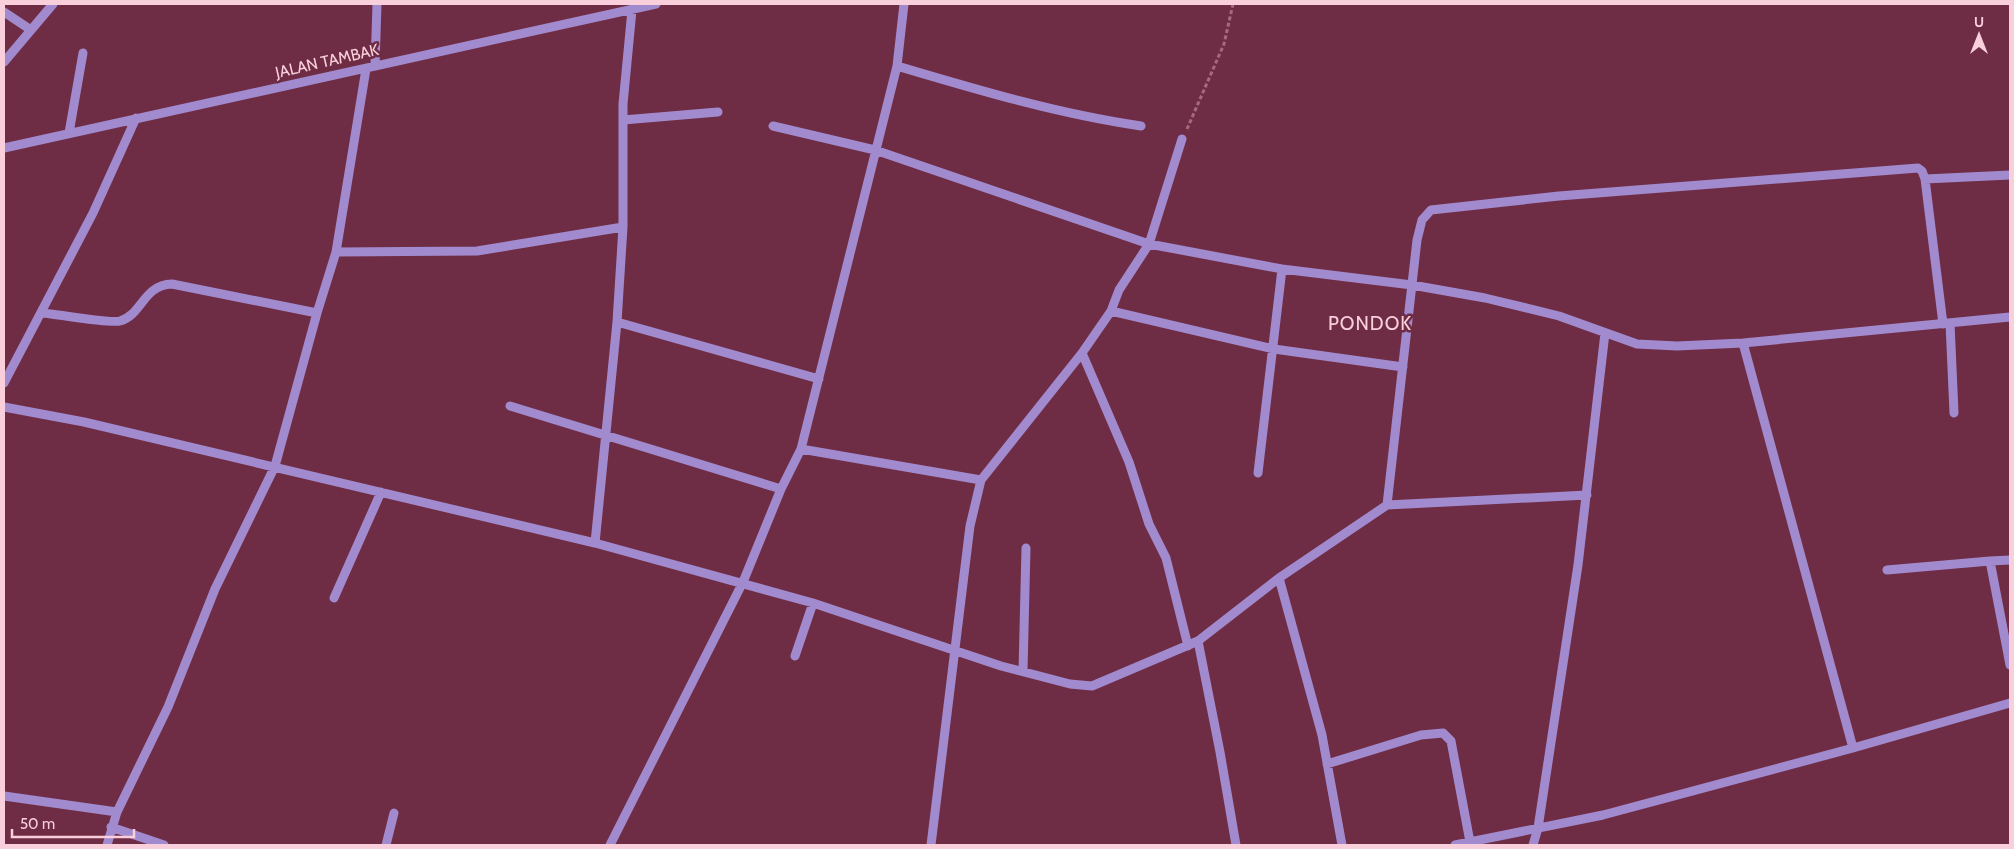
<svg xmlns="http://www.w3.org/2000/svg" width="2014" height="849" viewBox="0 0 2014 849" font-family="Cabin,sans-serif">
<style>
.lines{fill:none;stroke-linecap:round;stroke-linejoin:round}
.path{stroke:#a46a7e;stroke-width:3;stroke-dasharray:4 2.5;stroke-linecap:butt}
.minor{stroke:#a18bce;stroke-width:9}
.labels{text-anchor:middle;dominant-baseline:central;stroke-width:5;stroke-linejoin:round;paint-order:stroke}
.street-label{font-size:16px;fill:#f9cfdb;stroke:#6f2c45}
.quarter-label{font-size:19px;letter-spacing:1px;fill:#f9cfdb;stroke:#6f2c45}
</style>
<rect width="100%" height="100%" fill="#6f2c45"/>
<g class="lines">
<!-- path -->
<path class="path" d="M1187 129 1224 44 1233 4"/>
<!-- minor -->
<path class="minor" d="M4 12 31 30
M4 62 53 4
M375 65 377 4
M897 66C978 90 1058 114 1141 126
M623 120 718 112
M773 126 875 150 1149 244 1282 269 1412 285 1485 298 1559 316 1637 344 1677 346 1743 343 2010 317
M69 133 83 53
M4 148 656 4
M1925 179 2010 175
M336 252 477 251 623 227
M1111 311 1274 349 1403 367
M42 313C57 314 110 324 120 321 142 315 143 285 172 284L317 313
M617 322 819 379
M1950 323 1954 413
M1743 343 1853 748
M1082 353 1129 462 1149 524 1166 558 1188 646
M4 383 93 213 136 118
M510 406 781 489
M4 407 84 422 595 543 813 603 1001 666 1070 684 1092 686 1198 641 1279 578 1387 505 1587 495
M801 449 981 480
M1258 473 1282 269
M1387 505 1417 240 1422 220 1431 210 1559 196 1918 168 1922 171 1925 179 1943 324
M595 543 617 322 623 227V104L632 10
M2010 560 1990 561 2010 665
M1887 570 1990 561
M1279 578 1322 735 1342 845
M334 598 381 492
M1198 641 1220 752 1236 845
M795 656 813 603
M1023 671 1026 548
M1327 764 1421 735 1443 733 1451 741 1470 842
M4 796 117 812
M111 827 164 845
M107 845 117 812 168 707 215 589 275 466 317 313 336 252 366 69
M386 845 394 813
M610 845 743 582 781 489 801 449 897 66 904 4
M931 845 970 526 981 480 1082 353 1111 311 1119 290 1149 244 1182 139
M1455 845 1603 815 1853 748 2010 703
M1533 845 1538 828 1578 565 1605 333"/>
</g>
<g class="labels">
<!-- street labels -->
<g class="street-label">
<text transform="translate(327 61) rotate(-13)">JALAN TAMBAK</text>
</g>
<!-- quarter labels -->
<g class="quarter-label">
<text x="1370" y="323">PONDOK</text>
</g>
</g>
<!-- border -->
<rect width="2014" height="849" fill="none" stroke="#f9cfdb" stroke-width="10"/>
<!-- north arrow -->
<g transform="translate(1979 35)" stroke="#6f2c45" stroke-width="4" paint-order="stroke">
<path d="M0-4L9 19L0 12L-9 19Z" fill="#f9cfdb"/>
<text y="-8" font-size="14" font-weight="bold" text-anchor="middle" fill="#f9cfdb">U</text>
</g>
<!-- scale -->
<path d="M12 829v8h122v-8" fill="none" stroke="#f9cfdb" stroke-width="2.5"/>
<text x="20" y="829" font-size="15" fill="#f9cfdb" stroke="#6f2c45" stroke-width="4" paint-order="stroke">50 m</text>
</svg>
